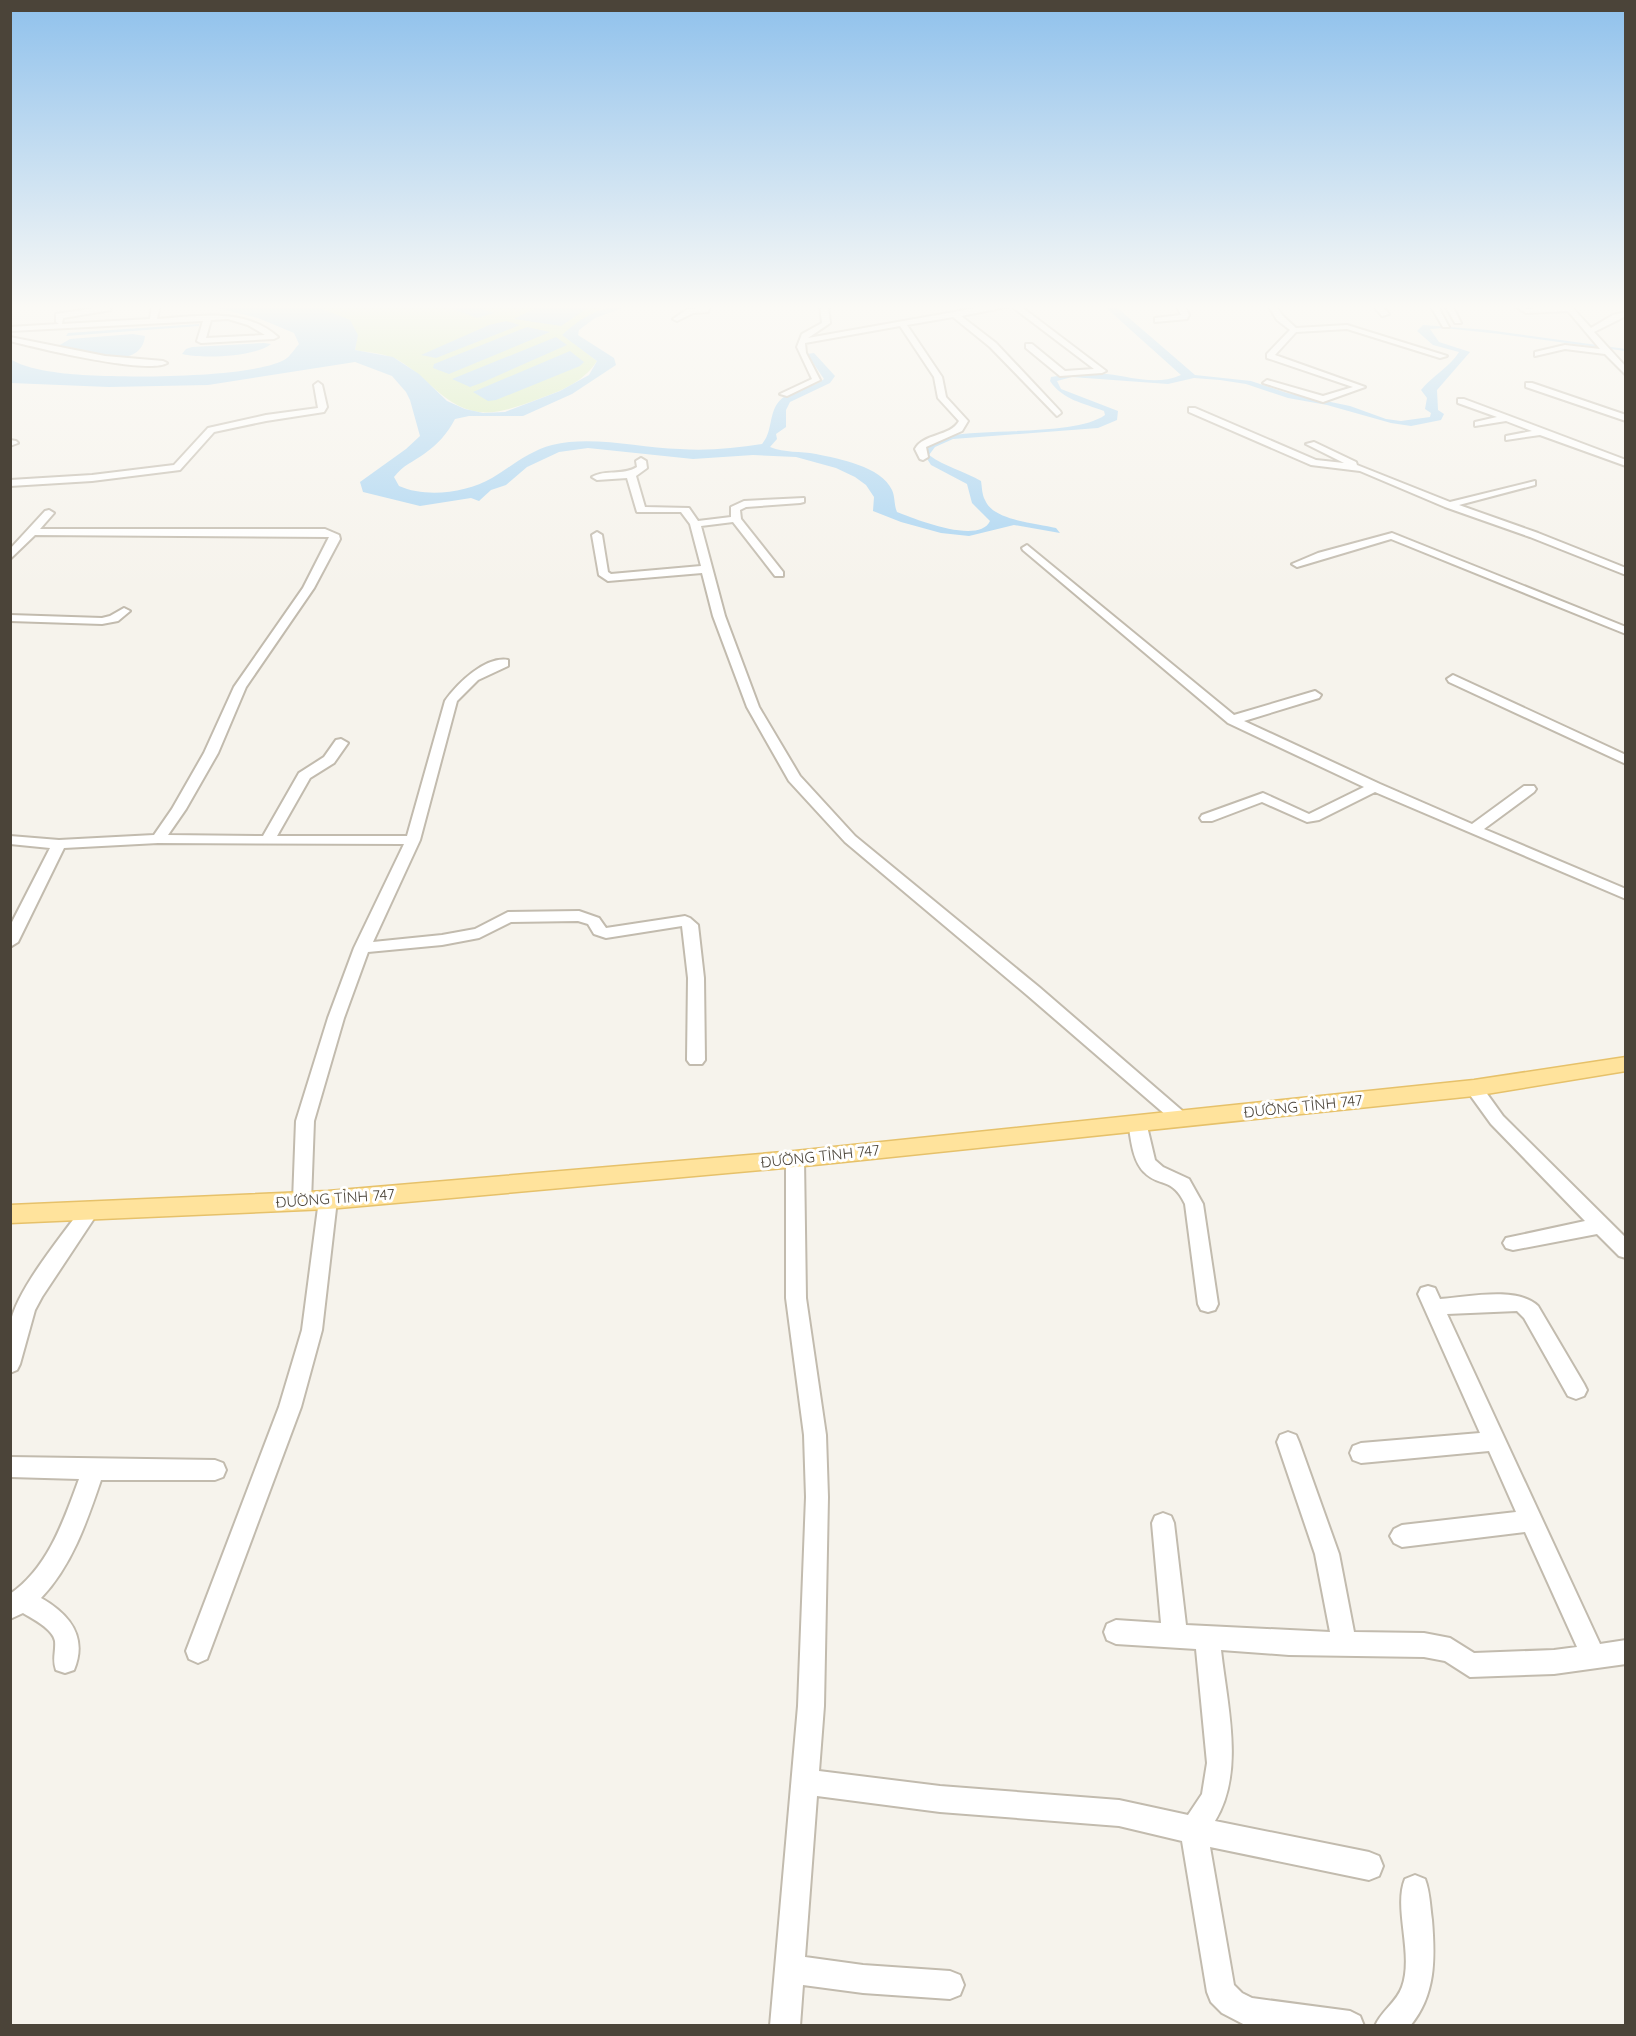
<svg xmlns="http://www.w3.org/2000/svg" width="1636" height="2036" viewBox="0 0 1636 2036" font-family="Quicksand,sans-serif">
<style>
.green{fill:#d2eab5}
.water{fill:#a9d4f2}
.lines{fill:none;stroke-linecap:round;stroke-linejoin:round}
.minor-casing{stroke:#c2bbae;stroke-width:4}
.major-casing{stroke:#e6c16a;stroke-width:3}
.minor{fill:#fff;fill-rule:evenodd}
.major{fill:#ffe39c;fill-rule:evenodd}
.labels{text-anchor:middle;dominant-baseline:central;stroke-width:6;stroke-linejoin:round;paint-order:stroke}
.street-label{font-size:15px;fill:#4b4439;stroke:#fff}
</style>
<rect width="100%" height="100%" fill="#f6f3ec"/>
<!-- green -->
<path class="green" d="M312 305H614L602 308 563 335 597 361C584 381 564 390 541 398 491 417 470 422 428 383 421 376 400 359 391 357 380 353 366 352 355 350L356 345 329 311Z"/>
<!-- water -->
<path class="water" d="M205 305H312L350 320 358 335 355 350 393 357 419 374 447 401 465 409 483 413 505 412 560 391 589 375 597 361 562 335C583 316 602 305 631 305L595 318 579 330 578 335 614 358 616 365 572 394 523 416H469L455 419C447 434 438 444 424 454 413 462 403 465 394 477L399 486C426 498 466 493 492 478 512 466 529 451 552 445 593 435 638 448 680 449 708 451 735 448 762 444 772 433 769 416 777 404 789 387 810 391 824 379L807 354 814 353 835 376 830 383 790 402 786 410V427L776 434 777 439 770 447C785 453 800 451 816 454 839 459 881 466 892 490 895 496 894 505 897 512 915 519 979 545 990 521L972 503 967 484 931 465 924 454 926 445C933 442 940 438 948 436 987 428 1076 436 1105 415L1104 411C1083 403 1063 400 1050 381L1051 377C1069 374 1089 372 1107 374 1133 377 1156 386 1181 375L1103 305H1114L1195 375 1251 381 1287 393 1350 406 1386 419 1401 421 1430 417 1431 413 1425 409 1427 398 1421 390C1432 376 1449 368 1459 352L1433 345 1417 331 1423 325 1488 330 1626 349 1625 351 1500 334 1444 328 1430 329 1439 342 1470 352 1437 390 1438 410 1444 414 1441 420 1411 426 1391 423 1327 405 1288 398 1246 384 1220 380 1194 378 1168 384 1072 377 1057 381 1061 389 1118 411 1117 420 1098 428 953 439 935 447 929 455C945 467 964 471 981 481 982 487 982 495 985 500 993 521 1037 523 1056 528L1060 533 1014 525 969 536 941 533 901 522 873 511 874 497 866 485 855 477 836 468 796 457 753 455 693 459 588 448 559 452 527 467 506 485 491 490 479 501 471 498 420 506 363 492 360 482 406 449 420 436 410 400 406 392 392 376 355 362 208 385 109 387 11 383 10 359C24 367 39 370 54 372 93 379 258 380 287 358 291 355 295 348 299 344L294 333 258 318Z
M442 305H471L494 313 477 318Z
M541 305H599L586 309 561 326 514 319Z
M506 321 520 325 436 358 421 355 489 325Z
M199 324V326L66 336 68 333Z
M527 327 550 332 449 374 433 368 434 364Z
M133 334 145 336C141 373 82 353 59 348L58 346 70 339Z
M556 337 567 345 481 383 470 387 452 379Z
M264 343 271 344C256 357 201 359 182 354L186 349 192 347Z
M570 351 584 362 580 366 496 400 488 401 473 392Z"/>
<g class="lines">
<!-- minor casing -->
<g class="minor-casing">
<path id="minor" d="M152 305H160L157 319C199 316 244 307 278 337L274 339 201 343 197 341 203 321 10 331V327L59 324 56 322V314L108 306 111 310 63 318 62 324 150 319ZM228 319 248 325 265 335 206 338 211 320Z
M703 305H711L708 312 693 313 677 321 673 319 688 309 702 308Z
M820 305H828L830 323 808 338 993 305H1019L1106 371 1102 373 1060 376 1026 348V344H1032L1065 371 1094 369 1011 306 961 316 996 343 1060 411 1061 413 1057 416 990 347 953 317 907 325 942 377 946 397 968 421 962 431 926 447 928 457 923 460 920 459 915 449C924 433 950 437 959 421L938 398 934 377 900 326 805 343 806 353 820 380 787 396 780 394 812 379 797 347 802 334 822 323Z
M1176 305H1184L1189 315 1187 319 1155 322V318L1181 315Z
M1268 305H1275L1283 316 1296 328 1347 325 1447 356 1440 358 1347 329 1296 332 1275 355 1365 387 1323 402 1263 383 1267 380 1323 396 1353 387 1267 358V354L1290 330 1277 320Z
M1373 305H1381L1389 314 1382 316Z
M1430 305H1437L1449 327H1443Z
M1445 305H1452L1461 323H1455Z
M1513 305H1522L1527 309 1570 305 1591 328 1613 315 1626 312V316L1594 332 1626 367V375L1605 354 1565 349 1535 356V352L1565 345 1600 349 1568 311 1526 313Z
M10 337 105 356 163 361 167 363C148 375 37 348 10 341Z
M318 382 322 385 327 407 324 412 266 421 214 432 180 470 92 481 10 486V480L92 475 174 465 208 428 266 415 318 408 314 385Z
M1526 383H1532L1626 415V421L1526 387Z
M1458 399H1464L1626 460V466L1540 435 1506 440V436L1532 431 1506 421 1475 426V422L1497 417 1458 403Z
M1189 408H1195L1316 460 1344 463 1306 444 1314 442 1356 462 1357 465 1450 502 1535 481V485L1459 505 1538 533 1626 568V575L1530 537 1445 507 1360 471 1311 465 1189 412Z
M10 440 16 441 18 443 10 446Z
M641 458 646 461 647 468 636 476 645 507 689 508 698 521 731 517V507L744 501 804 498V502L800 503 746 507 740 510 741 519 783 572V576H775L733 522 701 526 725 616 759 707 800 776 855 836 1039 987 1186 1114 1189 1118 1186 1122 1180 1124 1174 1122 1027 995 845 842 789 781 747 707 713 616 702 573 608 581 599 575 592 535 597 532 602 535 608 572 611 574 701 566 690 524 681 512H637L627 478 597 480 592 477C605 469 623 476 637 467L636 461Z
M49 510 54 513 40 529H325L339 535 340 539 314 588 246 687 218 753 186 809 168 835 263 836 299 773 324 757 336 740 341 739 348 743 334 763 310 778 277 836H407L445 701C457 684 485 656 508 660V666L478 680 457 701 420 840 373 942 442 935 475 929 508 912 579 911 599 918 606 928 685 916 690 918 698 925 704 978 705 1060 702 1064H690L687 1060 688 978 682 926 606 938 594 934 588 924 578 921 511 922 479 938 442 945 368 952 344 1018 314 1121 311 1201 309 1206 302 1208 295 1206 293 1201 296 1121 328 1018 354 948 404 844 158 843 64 848 18 942 10 947V926L50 848 10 844V836L59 840 154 835 172 809 204 753 234 687 303 588 329 537 35 535 10 559V549L45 511Z
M1392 533 1626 627V634L1391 539 1297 567 1292 564 1318 553Z
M1027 545 1234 715 1315 691 1321 695 1319 698 1244 721 1380 784 1472 824 1524 786H1534L1536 789 1534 792 1484 829 1626 889V899L1375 792 1319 820 1307 822 1262 802 1212 821H1202L1200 818 1202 815 1263 793 1309 814 1364 787 1228 723 1023 550 1022 548Z
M124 608 130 611 118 621 102 624 10 621V615L102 618 110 616Z
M1453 675 1626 755V764L1449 682 1447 679Z
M1474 1082 1480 1084 1503 1116 1626 1238V1258L1619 1256 1597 1234 1513 1250 1506 1248 1503 1243 1506 1238 1585 1221 1491 1124 1465 1088 1468 1084Z
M1137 1116 1143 1118 1146 1122 1155 1160 1163 1167 1189 1179 1203 1204 1218 1304 1215 1310 1208 1312 1201 1310 1198 1304 1185 1204C1172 1176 1159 1188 1144 1172 1132 1160 1131 1138 1128 1122L1131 1118Z
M795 1152 801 1154 804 1159 806 1298 826 1435 828 1497 824 1706 819 1771 940 1786 1119 1800 1188 1815 1202 1794 1207 1763 1196 1649 1116 1644 1107 1640 1104 1632 1107 1624 1116 1620 1161 1623 1152 1523 1155 1516 1163 1513 1171 1516 1174 1523 1186 1625 1330 1632 1315 1554 1277 1442 1280 1435 1288 1432 1296 1435 1299 1442 1339 1554 1354 1632 1424 1633 1450 1638 1474 1653 1554 1650 1577 1647 1525 1532 1402 1547 1394 1543 1390 1536 1394 1529 1402 1525 1516 1512 1489 1451 1361 1463 1353 1460 1350 1453 1353 1446 1361 1443 1480 1433 1418 1294 1421 1288 1428 1286 1435 1288 1440 1299C1468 1297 1517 1286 1538 1306L1584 1384 1587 1390 1584 1396 1576 1399 1568 1396 1524 1318 1517 1311 1447 1314 1600 1644 1626 1640V1664L1554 1674 1470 1677 1445 1661 1424 1657 1289 1655 1221 1650C1227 1705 1245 1772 1215 1821L1369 1852 1379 1856 1383 1866 1379 1876 1369 1880 1210 1847 1234 1985 1242 1993 1252 1998 1350 2011 1360 2016 1364 2026H1247L1222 2013 1211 2002 1207 1992 1182 1841 1119 1826 940 1812 817 1796 805 1957 863 1965 950 1971 960 1975 964 1985 960 1995 950 1999 863 1993 803 1985 800 2026H770L798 1706 806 1497 804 1435 786 1298V1159L789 1154Z
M328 1193 335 1195 337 1200 322 1330 301 1407 210 1651 207 1659 198 1663 189 1659 186 1651 279 1407 302 1330 319 1200 321 1195Z
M90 1204 97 1206 99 1211 42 1297 35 1310 20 1364 17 1370 10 1373C10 1357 9 1341 10 1326 14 1292 63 1235 83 1206Z
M10 1457 215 1460 223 1463 226 1470 223 1477 215 1480H101C87 1521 72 1566 41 1598 69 1614 88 1636 74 1670L65 1673 56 1670C52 1659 56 1652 55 1641 53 1629 33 1619 23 1613L10 1619V1594C48 1568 64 1520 79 1479L10 1477Z
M1415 1875 1425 1879C1430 1892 1430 1906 1432 1920 1435 1958 1436 1995 1410 2026H1375C1381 2011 1397 2002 1402 1987 1414 1954 1393 1908 1405 1879Z"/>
</g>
<!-- major casing -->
<g class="major-casing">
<path id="major" d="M1626 1057V1071L1474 1096 795 1167 328 1209 10 1223V1205L328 1191 795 1151 1474 1080Z"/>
</g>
<!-- minor -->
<use href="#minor" class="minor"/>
<!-- major -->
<use href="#major" class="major"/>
</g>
<!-- sky -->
<linearGradient id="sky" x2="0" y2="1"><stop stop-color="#8fc1ec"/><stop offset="0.52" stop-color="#fbfaf6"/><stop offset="1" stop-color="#fbfaf6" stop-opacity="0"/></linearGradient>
<rect width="1636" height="590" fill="url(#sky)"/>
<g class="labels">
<!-- street labels -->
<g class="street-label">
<text transform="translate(1303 1106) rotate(-6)">ĐƯỜNG TỈNH 747</text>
<text transform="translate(820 1156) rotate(-6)">ĐƯỜNG TỈNH 747</text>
<text transform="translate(335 1198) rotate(-4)">ĐƯỜNG TỈNH 747</text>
</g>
</g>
<!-- border -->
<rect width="1636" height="2036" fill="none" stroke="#4b4439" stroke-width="24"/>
</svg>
